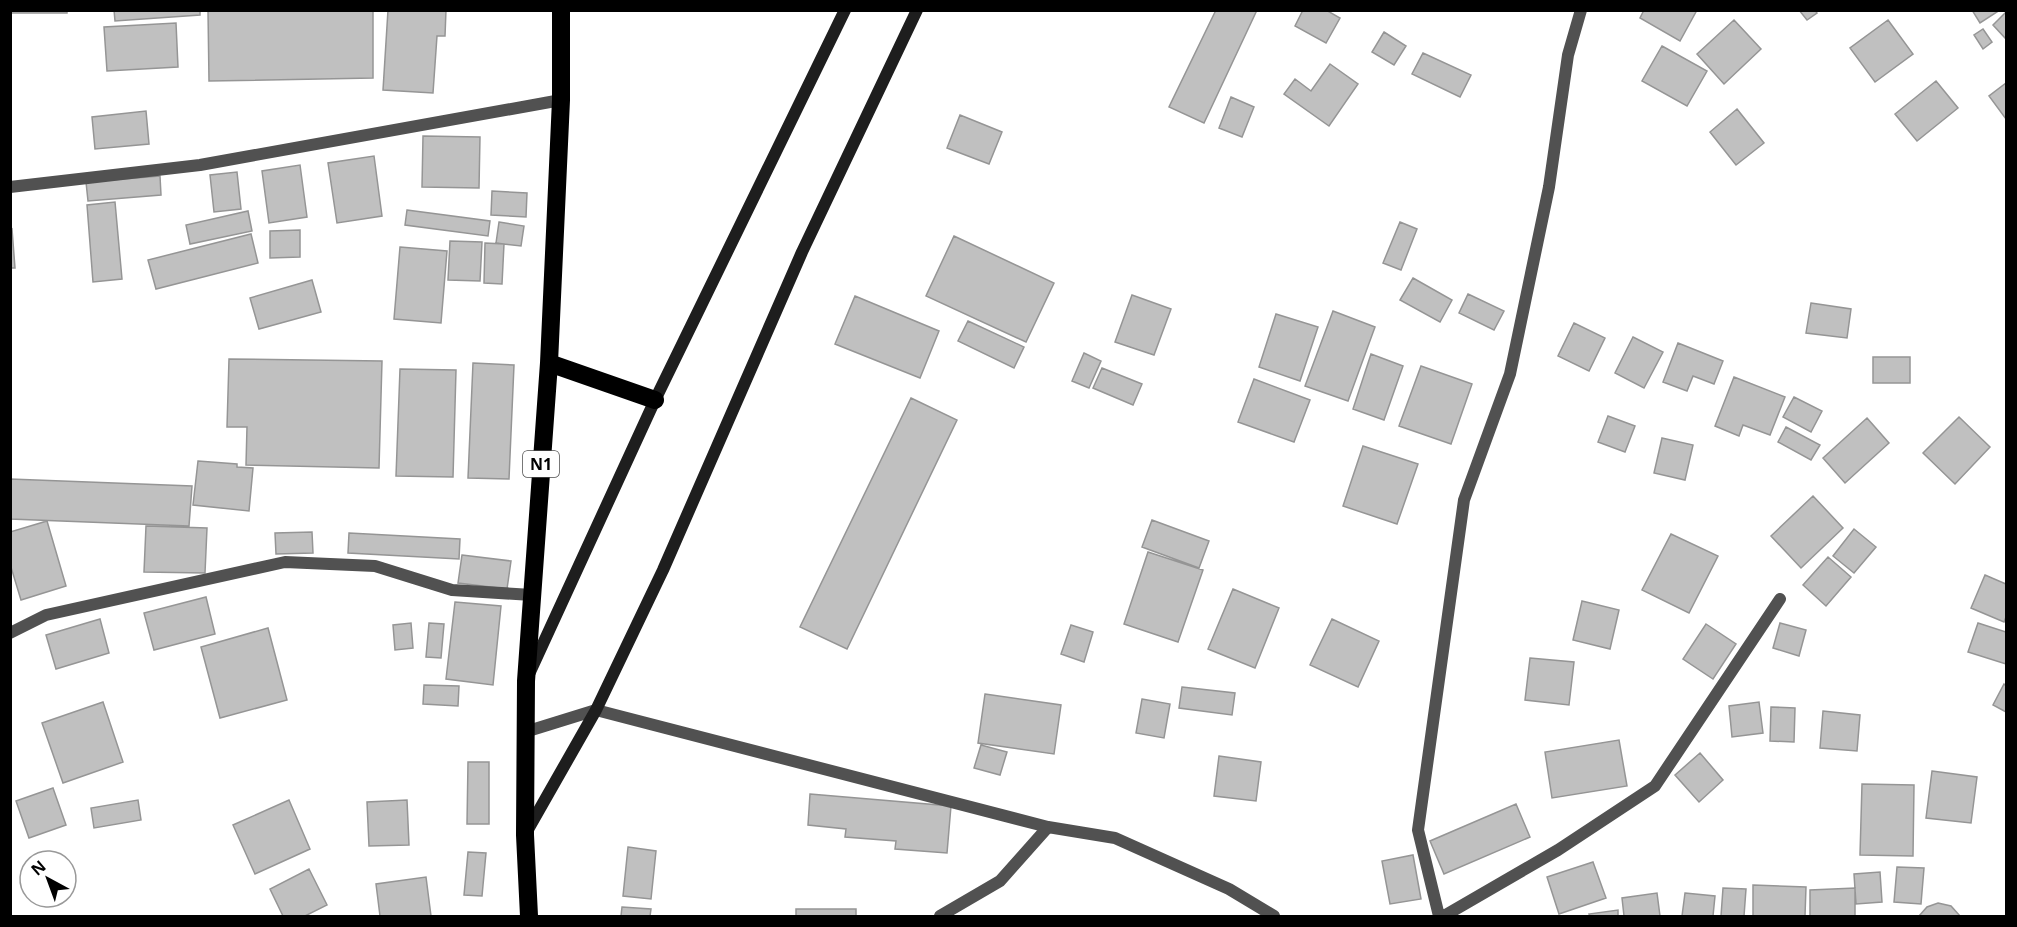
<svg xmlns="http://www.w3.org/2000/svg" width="2017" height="927" viewBox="0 0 2017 927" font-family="'Open Sans',sans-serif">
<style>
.building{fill:#c0c0c0;stroke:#959595;stroke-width:1.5}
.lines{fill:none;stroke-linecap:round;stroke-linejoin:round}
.street{stroke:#515151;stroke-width:12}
.secondary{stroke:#1e1e1e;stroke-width:12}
.highway{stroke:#000;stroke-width:18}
.labels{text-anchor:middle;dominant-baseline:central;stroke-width:6;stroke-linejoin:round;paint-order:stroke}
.shield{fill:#fff;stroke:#4c4c4c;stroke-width:1.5}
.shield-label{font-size:16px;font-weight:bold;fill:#000}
</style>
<rect width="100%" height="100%" fill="#fff"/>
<!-- building -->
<path class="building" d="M10 10H67V13H10Z
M114 10H200V15L115 21Z
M373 10V78L209 81 208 11Z
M388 10H446L445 36H437L433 93 383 90Z
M1216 10H1257L1204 123 1169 107Z
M1303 10H1326L1340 18 1326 43 1295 26Z
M1644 10H1697L1680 41 1640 18Z
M1799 10H1815L1817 13 1807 20Z
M1972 10H2000L1980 23Z
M2006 12V39L1993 25Z
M1734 20 1761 49 1724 84 1697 54Z
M1888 20 1913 54 1875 82 1850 48Z
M176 23 178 67 107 71 104 27Z
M1983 29 1992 42 1983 49 1974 35Z
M1384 32 1406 46 1394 65 1372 52Z
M1662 46 1707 71 1687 106 1642 81Z
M1423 53 1471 75 1460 97 1412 74Z
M1330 64 1358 84 1329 126 1284 94 1295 79 1311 91Z
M1936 81 1958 108 1917 141 1895 114Z
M2006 83V119L1989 96Z
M1231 97 1254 107 1242 137 1219 128Z
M1737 109 1764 143 1736 165 1710 132Z
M146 111 149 144 95 149 92 117Z
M960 115 1002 132 989 164 947 148Z
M423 136 480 137 479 188 422 187Z
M374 156 382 216 337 223 328 163Z
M300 165 307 217 269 223 262 171Z
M237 172 241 209 214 212 210 175Z
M160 176 161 195 88 201 86 182Z
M492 191 527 193 526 217 491 215Z
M115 202 122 279 93 282 87 205Z
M407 210 490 221 488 236 405 225Z
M248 211 252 231 190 244 186 225Z
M499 222 524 226 521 246 496 243Z
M1400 222 1417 229 1401 270 1383 263Z
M12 229 15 268H10V230Z
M300 230V257L270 258V231Z
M251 234 258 263 156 289 148 260Z
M954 236 1054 283 1026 342 926 296Z
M450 241 482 242 480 281 448 280Z
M485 243 504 244 502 284 484 283Z
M400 247 447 251 441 323 394 319Z
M1413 278 1452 300 1440 322 1400 300Z
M312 280 321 312 259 329 250 298Z
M1468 294 1504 311 1494 330 1459 313Z
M1132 295 1171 309 1154 355 1115 342Z
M855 296 939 331 920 378 835 344Z
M1811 303 1851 309 1847 338 1806 333Z
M1333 311 1375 327 1348 401 1305 386Z
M1276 314 1318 327 1300 381 1259 367Z
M968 321 1024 347 1014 368 958 341Z
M1574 323 1605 338 1589 371 1558 356Z
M1633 337 1663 352 1644 388 1615 373Z
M1678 343 1723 361 1714 384 1693 376 1687 391 1663 382Z
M1084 353 1101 361 1089 388 1072 381Z
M1371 354 1403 366 1384 420 1353 409Z
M1873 357H1910V383H1873Z
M229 359 382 361 379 468 246 465 247 427H227Z
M473 363 514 365 509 479 468 478Z
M1421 366 1472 384 1451 444 1399 426Z
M1102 368 1142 384 1133 405 1093 388Z
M400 369 456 370 453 477 396 476Z
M1734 377 1785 397 1770 435 1743 425 1739 436 1715 426Z
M1254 379 1310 400 1294 442 1238 422Z
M1794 397 1822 411 1811 432 1783 417Z
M911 398 957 420 847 649 800 627Z
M1608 416 1635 426 1625 452 1598 442Z
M1959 417 1990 447 1955 484 1923 453Z
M1867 418 1889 443 1845 483 1823 458Z
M1786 427 1820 445 1811 460 1778 442Z
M1662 438 1693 445 1685 480 1654 473Z
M1363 446 1418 464 1397 524 1343 506Z
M198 461 237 464V467L253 468 249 511 193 505Z
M10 479 192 486 189 526 10 519Z
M1813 496 1843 528 1801 568 1771 536Z
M1152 520 1209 541 1199 568 1142 547Z
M47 521 66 586 21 600 10 564V532Z
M146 526 207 528 205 573 144 572Z
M1854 529 1876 547 1854 573 1833 556Z
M312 532 313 553 276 554 275 533Z
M349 533 460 539 459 559 348 553Z
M1671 534 1718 556 1689 613 1642 590Z
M1148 552 1203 570 1178 642 1124 624Z
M462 555 511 561 507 589 458 583Z
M1828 557 1851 577 1826 606 1803 585Z
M1985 575 2006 584V617L2004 622 1971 608Z
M1233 589 1279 608 1255 668 1208 649Z
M206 597 215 634 154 650 144 613Z
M1582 601 1619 610 1610 649 1573 640Z
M455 602 501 606 493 685 446 679Z
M100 619 109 653 56 669 46 635Z
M1332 619 1379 641 1358 687 1310 665Z
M411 623 413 648 395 650 393 625Z
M429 623 444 624 441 658 426 657Z
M1780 623 1806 630 1799 656 1773 648Z
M1978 623 2006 632V664L1968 652Z
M1706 624 1736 644 1713 679 1683 659Z
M1071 625 1093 632 1084 662 1061 654Z
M268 628 287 700 220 718 201 647Z
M1530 658 1574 662 1569 705 1525 700Z
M2004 684 2006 686V712L1993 705Z
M424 685 459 686 458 706 423 704Z
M1182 687 1235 693 1232 715 1179 708Z
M985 694 1061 705 1054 754 978 743Z
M1142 699 1170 704 1164 738 1136 733Z
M103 702 123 762 63 783 42 723Z
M1759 702 1763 733 1732 737 1729 706Z
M1771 707 1795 708 1794 742 1770 741Z
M1823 711 1860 715 1857 751 1820 748Z
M1619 740 1627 786 1552 798 1545 752Z
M981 745 1007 752 1000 775 974 768Z
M1700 753 1723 780 1699 802 1675 775Z
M1219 756 1261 762 1256 801 1214 796Z
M468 762H489V824H467Z
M1932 771 1977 777 1971 823 1926 818Z
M1862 784 1914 785 1913 856 1860 855Z
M53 788 66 825 29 838 16 801Z
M810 794 951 806 947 853 895 849 896 841 845 837 846 829 808 825Z
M138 800 141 820 94 828 91 808Z
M289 800 310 849 255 874 233 825Z
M407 800 409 845 369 846 367 802Z
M1516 804 1530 837 1444 874 1430 841Z
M628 847 656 851 651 899 623 896Z
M468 852 486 853 482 896 464 895Z
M1413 855 1421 899 1390 904 1382 861Z
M1593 862 1606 898 1559 914 1547 877Z
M1897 867 1924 868 1921 904 1894 902Z
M309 869 327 905 305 916H283L270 889Z
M1880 872 1882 902 1856 904 1854 874Z
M426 877 431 916H380L376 884Z
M1753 885 1806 887 1805 916H1753Z
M1723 888 1746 889 1744 916H1721Z
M1855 888V916H1810V890Z
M1657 893 1660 916H1624L1622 898Z
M1685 893 1715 896 1713 916H1682Z
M1938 903 1951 906 1960 916H1919L1927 907Z
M622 907 651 909 650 916H621Z
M796 909H856V916H796Z
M1618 910V916H1590L1589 914Z"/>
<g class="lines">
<!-- street -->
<path class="street" d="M10 187 200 165 561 100
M10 633 46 615 285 562 375 566 452 590 532 595
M525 732 596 710 1048 827 1115 838 1229 889 1274 916
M940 916 1000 881 1048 827
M1439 916 1418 830 1464 500 1510 374 1549 187 1568 55 1581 10
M1444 916 1558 850 1655 786 1780 599"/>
<!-- secondary -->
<path class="secondary" d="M530 672 655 400 845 10
M526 833 596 710 663 570 802 252 917 10"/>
<!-- highway -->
<path class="highway" d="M549 363 655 400
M529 916 525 835 526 681 549 363 561 100V10"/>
</g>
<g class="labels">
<!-- shield labels -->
<rect class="shield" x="523" y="451" width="36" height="26" rx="4.5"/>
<g class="shield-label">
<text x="541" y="464">N1</text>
</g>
</g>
<!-- border -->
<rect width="2017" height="927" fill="none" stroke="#000000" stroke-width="24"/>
<!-- north arrow -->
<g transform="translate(48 879) rotate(319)"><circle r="28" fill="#ffffff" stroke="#999999" stroke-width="1.5"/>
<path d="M0-4.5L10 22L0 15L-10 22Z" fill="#000000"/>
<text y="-9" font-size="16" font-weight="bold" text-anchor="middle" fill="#000000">N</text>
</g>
</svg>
